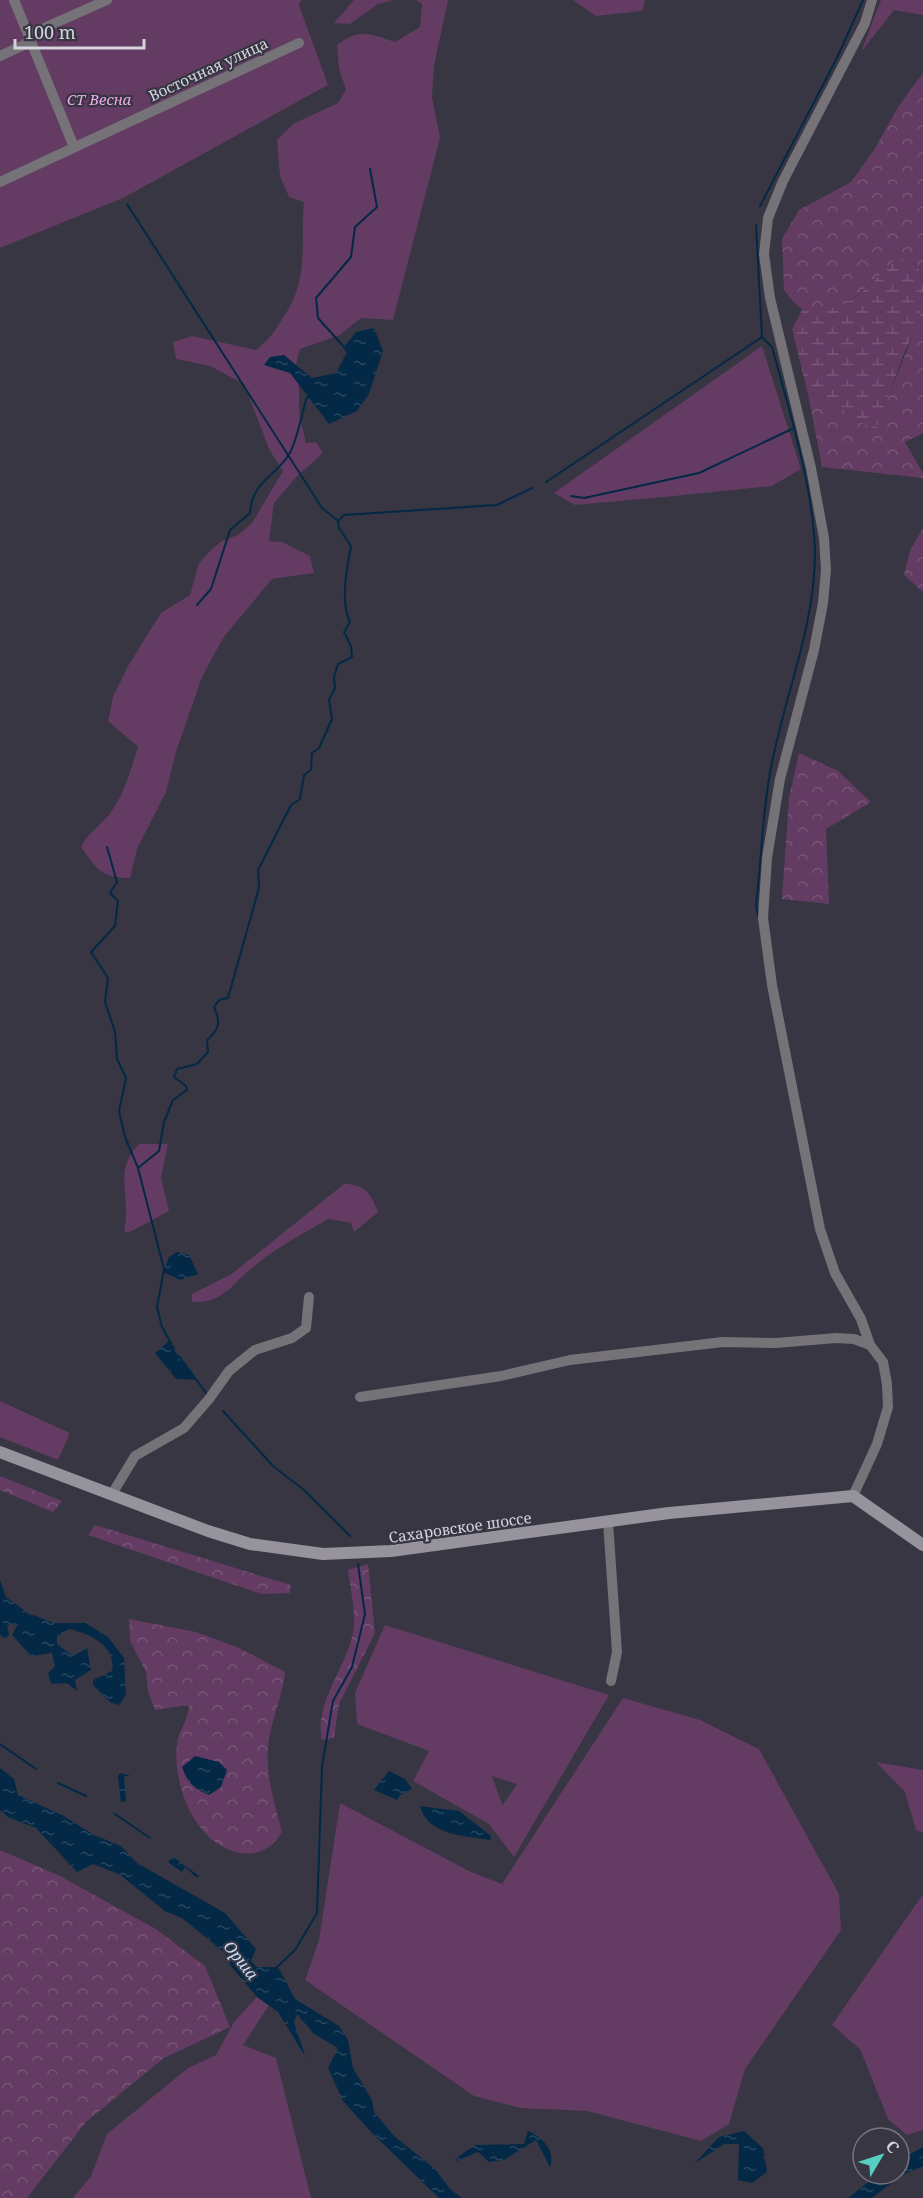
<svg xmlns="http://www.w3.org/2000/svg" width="923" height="2198" viewBox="0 0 923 2198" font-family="'Noto Serif',serif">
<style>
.green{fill:#633b63;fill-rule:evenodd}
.forest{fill:url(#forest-crowns)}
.wetland{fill:url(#wetland-marsh)}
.water{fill:url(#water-ripples)}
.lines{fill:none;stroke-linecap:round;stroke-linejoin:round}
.stream{stroke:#032946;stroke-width:2}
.street{stroke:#757278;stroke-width:10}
.secondary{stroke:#97939c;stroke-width:12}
.labels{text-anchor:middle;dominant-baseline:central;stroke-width:4.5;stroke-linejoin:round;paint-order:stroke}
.street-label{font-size:15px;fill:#d4d4dc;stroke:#373642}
.park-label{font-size:15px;font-style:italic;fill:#edaaeb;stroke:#373642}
.water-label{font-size:16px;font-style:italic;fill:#c3def8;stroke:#373642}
</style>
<defs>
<pattern id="forest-crowns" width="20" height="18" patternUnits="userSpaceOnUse" patternTransform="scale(1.5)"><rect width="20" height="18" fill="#633b63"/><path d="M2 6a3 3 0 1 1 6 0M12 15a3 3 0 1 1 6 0" fill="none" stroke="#785679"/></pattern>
<pattern id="wetland-marsh" width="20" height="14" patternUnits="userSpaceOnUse" patternTransform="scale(1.5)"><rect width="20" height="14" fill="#633b63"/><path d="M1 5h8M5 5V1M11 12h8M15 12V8" fill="none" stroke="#785679"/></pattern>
<pattern id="water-ripples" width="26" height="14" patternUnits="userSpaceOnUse" patternTransform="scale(1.5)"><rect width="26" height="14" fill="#032946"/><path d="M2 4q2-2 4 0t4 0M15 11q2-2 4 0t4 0" fill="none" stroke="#274760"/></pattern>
</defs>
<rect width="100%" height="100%" fill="#373642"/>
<!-- green -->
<path class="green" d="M0 0H301L299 5 328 85 123 198 0 248Z
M354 0H394L378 4 350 24 334 23Z
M416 0H448L434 66 432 97 440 138 393 320 361 318 340 335 300 349 295 368 299 388V413L306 443 316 442 323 453 297 476 274 503 269 541 282 542 310 556 314 573 272 579 223 638 202 677 176 752 166 792 137 849 130 878C101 878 97 869 81 847 88 833 99 827 108 816 124 795 130 772 138 747L108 721 113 697 128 666 161 613 190 595 199 563 211 550 222 541 238 535 252 523 283 471 270 451 244 384 210 366 176 359 173 342 192 336 256 350C268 341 275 331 283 318 310 277 300 248 304 202L289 197 280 176 277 140 293 124 338 103 346 89 339 69 337 45C359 28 369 33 395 42L420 27 422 4Z
M573 0H645L642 11 596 16Z
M881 0H923V15L894 10 861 52Z
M762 346 801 469 772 486 665 497 575 505 554 493Z
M139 1144H168L161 1178 169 1211 128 1233 124 1231C132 1198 112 1171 139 1144Z
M344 1184C365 1184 371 1194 378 1212L354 1232 351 1223 328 1219C303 1234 275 1248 253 1267 232 1284 223 1304 192 1302V1294L233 1273Z
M0 1401 70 1433 58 1460 0 1437Z
M385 1625 609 1695 514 1857 489 1824 413 1781 429 1751 357 1724 355 1693ZM492 1776 517 1784 503 1805 502 1804Z
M623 1698 700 1720 759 1749 839 1894 841 1930 745 2069 729 2124 701 2141 587 2111 521 2108 474 2096 305 1980 319 1940 340 1803 471 1872 502 1884Z
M876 1762 923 1770V1833L916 1830 905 1792Z
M923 1894V2130L907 2135 888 2119 860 2049 832 2025Z
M257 1997 269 2005 243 2045 276 2058 311 2198H73L91 2176 107 2134 188 2068 216 2055 234 2022Z"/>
<!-- forest -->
<path class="forest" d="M923 73V288L918 265 897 258C876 278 837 324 804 310 796 307 789 296 784 290L782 239 799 210 851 182 874 150 898 107Z
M923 305V433L905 442 923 473V478L822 467 808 394C836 394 849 421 876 428 890 387 911 347 923 305Z
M923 528V592L904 575 910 551Z
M799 753 838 771 871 802 826 829 829 904 782 899 789 798Z
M0 1476 62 1501 53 1512 0 1490Z
M95 1525 291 1585 290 1593 261 1594 88 1535Z
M368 1564 375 1633 339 1704 334 1738 322 1740C313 1701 350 1665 354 1626 355 1608 350 1587 348 1570Z
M129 1619 196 1632 237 1647 285 1672C283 1693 275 1710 271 1730 262 1765 273 1798 282 1832 273 1847 259 1856 241 1853 196 1846 172 1786 177 1744 178 1731 188 1722 189 1705L155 1710 148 1691 146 1672 130 1641Z
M0 1850 60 1876 156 1929 205 1966 230 2027 164 2058 86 2122 27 2198H0Z"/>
<!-- wetland -->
<path class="wetland" d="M897 257 918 265 923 288V305L915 332 905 351 876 429C849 421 836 394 808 394L792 329 802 310C844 318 870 285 897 257Z"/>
<!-- water -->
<path class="water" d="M374 328 383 351 369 394 357 411 329 424 290 373 264 365 270 357 284 355 312 378 336 373 346 354 344 347 356 332Z
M177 1252 189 1255 198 1274 180 1280 163 1272 169 1257Z
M169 1341 171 1346 196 1380 176 1379 155 1353Z
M0 1580 6 1597 28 1613 54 1623H86L108 1637 124 1658 126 1695 119 1705 110 1702 93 1685V1680L112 1671C117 1646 89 1633 69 1629L57 1636V1644L73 1656 87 1648 91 1670 75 1680 77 1691 67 1683 51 1684 48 1673 55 1666 52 1653 31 1656 12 1635 18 1624 7 1625 9 1636 3 1638 0 1634Z
M195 1756 219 1762 227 1770 221 1787 209 1795C194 1789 187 1782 182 1767Z
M0 1768 14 1779 18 1795 62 1815 94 1835 121 1846 137 1863 225 1913 256 1949 251 1961 256 1967H278L295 1999 339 2026 348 2040 353 2068 372 2100 374 2112 394 2136 434 2168 451 2190 462 2198H439L374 2135 343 2101 328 2068 338 2048 314 2034 297 2014 294 2022 306 2058 278 2012 257 1997 230 1965 225 1953 182 1918 165 1911 119 1874 93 1864 77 1872 36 1828 8 1817 0 1810Z
M389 1771 405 1779 412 1789 401 1794 397 1800 374 1790Z
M120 1773 131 1776H124L126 1801 121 1802 118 1776Z
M420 1806 459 1811 491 1836 490 1840C465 1836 427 1835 420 1806Z
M175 1858 199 1876 197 1878 185 1867 182 1872 169 1863V1860Z
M528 2131C542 2137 556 2150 550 2167L536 2140 504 2160 489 2162 478 2152 457 2161 455 2159 475 2145 524 2144Z
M744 2131 763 2148 767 2172 752 2183 738 2180 739 2144H724L694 2164 719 2137Z
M923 2147V2166L902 2175 872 2198H848L879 2174H899V2160Z"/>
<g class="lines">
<!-- stream -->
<path class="stream" d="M127 204 322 508 338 521 339 528 351 546C347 567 340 602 350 622L344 632 351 646 352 657 338 664 334 677 335 688 329 700 332 719 319 748 312 753 311 770 304 775 300 799 291 805 258 870 259 888 228 998 219 1000 214 1007C221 1022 219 1030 207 1040L208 1052 197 1064 177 1069 174 1077 186 1086 187 1090 173 1100 164 1122 159 1151 138 1168 164 1269 157 1307 162 1327 174 1349
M760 206 837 58 863 0
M756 225 762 337 772 347C789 409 815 493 815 556 814 633 781 704 769 779 762 820 761 864 756 905L758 916
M344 347 318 318 316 298 351 257 355 227 377 207 370 169
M546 482 762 337
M571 496 584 498 699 473 792 429
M338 521 344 515 497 505 532 488
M197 605 211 589 230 530 250 513C252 482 273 478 288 456 297 443 302 412 307 397L309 396
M107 847 117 882 110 893 118 901 115 926 91 952 108 978 105 1002 115 1032 117 1059 126 1078 119 1111 125 1137 138 1168
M179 1356 206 1393
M223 1411 273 1466 304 1490 350 1536
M0 1744 36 1769
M58 1783 86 1796
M115 1814 150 1838
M276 1968 295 1950 317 1913 322 1766 333 1701 352 1667 365 1614 358 1564"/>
<!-- street -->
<path class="street" d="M14 0 74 147
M0 56 24 45 35 32 107 0
M0 182 299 43
M360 1397 501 1376 570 1360 723 1342 776 1343 836 1338 854 1339 870 1345
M112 1494 135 1456 184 1428 209 1399 229 1371 255 1350 292 1338 306 1328 309 1297
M853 1496 877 1444 888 1407 887 1384 883 1362 870 1345 861 1319 835 1273 820 1229 772 985 763 918 767 858 780 779 814 650 823 603 826 570 824 538 811 468 770 298 764 254 768 218 783 181 865 23 872 0
M608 1522 617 1652 611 1681"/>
<!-- secondary -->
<path class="secondary" d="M0 1452 208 1531 250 1544 323 1554 391 1551 669 1513 853 1496 923 1545"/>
</g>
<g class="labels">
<!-- street labels -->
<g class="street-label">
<text transform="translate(208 69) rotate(-25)">Восточная улица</text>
<text transform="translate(460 1527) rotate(-8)">Сахаровское шоссе</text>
</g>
<!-- park labels -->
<g class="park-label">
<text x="99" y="99">СТ Весна</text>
</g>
<!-- water labels -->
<g class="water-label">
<text transform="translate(241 1960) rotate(51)">Орша</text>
</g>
</g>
<!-- north arrow -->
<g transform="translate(881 2156) rotate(51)"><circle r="28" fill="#373642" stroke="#767580" stroke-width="1.5"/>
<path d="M0-4.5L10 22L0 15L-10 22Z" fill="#57cec2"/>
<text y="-9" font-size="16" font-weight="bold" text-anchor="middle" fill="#d4d4dc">С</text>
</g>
<!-- scale -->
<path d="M15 39v9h129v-9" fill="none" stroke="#d4d4dc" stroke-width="3"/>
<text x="24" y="39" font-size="18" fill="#d4d4dc" stroke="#373642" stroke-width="4.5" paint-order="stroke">100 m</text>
</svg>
